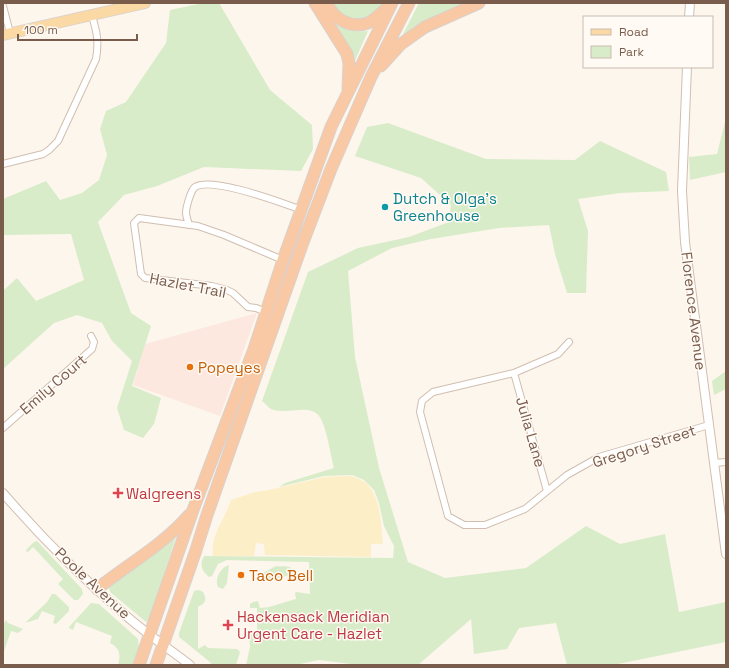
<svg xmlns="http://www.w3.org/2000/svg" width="729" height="668" viewBox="0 0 729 668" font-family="'Space Grotesk',sans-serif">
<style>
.commercial{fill:#fde8e0}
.green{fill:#d8ecc9}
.sand{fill:#fcefc7}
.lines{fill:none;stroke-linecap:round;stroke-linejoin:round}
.minor-casing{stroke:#d1beb0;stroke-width:8}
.tertiary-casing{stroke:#d1beb0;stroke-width:10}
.primary-casing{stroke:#dad1cd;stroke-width:12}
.trunk-casing{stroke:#dad1cd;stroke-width:13}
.minor{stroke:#fff;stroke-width:6}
.tertiary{stroke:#fff;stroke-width:8}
.primary{stroke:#fbd9a5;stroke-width:10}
.trunk{stroke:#f9c8a4;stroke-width:11}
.culture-dot{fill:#0f9aa8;stroke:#fffaf3;stroke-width:1.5}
.food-dot{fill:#e8710a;stroke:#fffaf3;stroke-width:1.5}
.health-dot{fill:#e0444e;stroke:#fffaf3;stroke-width:1.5}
.labels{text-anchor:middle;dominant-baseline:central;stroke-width:3;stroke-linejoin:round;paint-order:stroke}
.culture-label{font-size:15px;fill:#0d838f;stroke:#fffaf3;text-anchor:start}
.street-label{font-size:15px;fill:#7a5c4d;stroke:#fffaf3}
.food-label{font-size:15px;fill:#c56008;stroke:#fffaf3;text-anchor:start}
.health-label{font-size:15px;fill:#be3a42;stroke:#fffaf3;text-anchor:start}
</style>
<rect width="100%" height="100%" fill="#fdf6ec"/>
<!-- commercial -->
<path class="commercial" d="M257 313 220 416 133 385 145 344Z"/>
<!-- green -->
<path class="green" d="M203 3H219L270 90 312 125 313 149 301 171 204 167 157 186 124 195 98 222 131 313 151 326 132 386 161 398 154 424 143 438 124 430 117 408 132 361 112 341 102 323 77 315 54 323 3 369V291L17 278 36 301 84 280 71 234 3 235V199L46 181 60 200 82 193 99 180 107 155 100 129 106 111 126 102 166 43 170 10Z
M331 3H383L377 13 362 22 342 17Z
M419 3H472L402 36Z
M335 23C345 31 356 32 368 31L354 63 333 24Z
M726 118V172L690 180 689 157 717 154Z
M388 123 486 159 575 160 600 141 666 172 669 191 620 193 578 199 588 231 586 293H567L555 254 549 225 499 228 431 239 392 248 348 271 355 357 379 468 408 562 445 578 526 568 586 526 620 544 665 534 679 612 726 602V642L613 665H567L556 623 519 628 507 649 474 654 471 619 418 665H359L319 660 295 665H246L250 647 249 635 257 633V608H250V604L253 602 258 601 260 608 269 607 296 599 295 593 296 592 310 594 309 562 227 560 218 564 212 576 209 577C202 571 199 565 204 556L393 558 394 546 384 526 379 503 374 490 364 480 352 475 324 476 279 487 285 483 334 468C330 453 328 435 322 421 314 400 287 416 271 409 268 407 265 403 262 401L308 272 358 248 409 237 449 222 451 205 421 178 355 156 367 127Z
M726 371V389L714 395 712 381Z
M176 537 149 620 146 622 110 592 109 587 116 577Z
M37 541 82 589 83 594 78 600H74L58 584 63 579 33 547 28 552 26 551V550L34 542Z
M229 565 227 583 223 589 218 587C214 579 221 567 229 565Z
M276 566C285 567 292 564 295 574L261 582 263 573Z
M199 590 203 592C207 599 206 603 198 607V649L205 645 208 648 237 649 240 652 236 665H212L210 662 179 637V633L194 591Z
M52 594H55L69 607V611L56 624 53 623 55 616 42 611 38 619 25 623 47 602Z
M91 603 99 604 138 639 139 648 132 665H118C121 655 120 648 110 643L112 636 76 622 73 630 69 628V627Z
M6 620 8 623 23 629 18 633 11 631 3 654V625Z"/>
<!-- sand -->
<path class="sand" d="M351 476C355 477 359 479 363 481 381 492 381 525 383 544H371V557L265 555 264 544 256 543 254 556H213C210 535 225 519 231 500L255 492 269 490 325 477Z"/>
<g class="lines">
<!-- minor casing -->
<g class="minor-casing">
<path id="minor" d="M3 6 10 33
M3 164 43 154 49 150 58 141 96 59C99 42 97 32 92 16
M189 225C188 221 186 216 186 213 186 207 191 190 195 187 212 176 282 203 302 210
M266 312 256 308 248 307 233 293 227 290 212 286 145 278 141 274 134 223 139 218 198 226 224 235 283 260
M569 342 558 354 514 373 433 392 422 401 420 412 448 516 464 525H485L525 509 567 475 599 457 709 425
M514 373 547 491
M3 428 92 349 94 342 91 336
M714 463 726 462"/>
</g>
<!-- tertiary casing -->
<g class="tertiary-casing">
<path id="tertiary" d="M689 17 690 3
M687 67 682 191 685 242 726 554
M3 493C40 536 80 576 123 613 144 632 168 648 190 665"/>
</g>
<!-- primary casing -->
<g class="primary-casing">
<path id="primary" d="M3 35 145 3"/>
</g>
<!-- trunk casing -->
<g class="trunk-casing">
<path id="trunk" d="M315 3 347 54 349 63 348 89
M327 3C333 19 351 29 368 23 375 20 382 12 388 7
M381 66 401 44 425 27 479 3
M97 589C128 564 162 546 189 515
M139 665 193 510 254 349 283 260 331 127 392 3
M156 665 195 553 207 515 302 245 331 169 371 77 409 3"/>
</g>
<!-- minor -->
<use href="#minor" class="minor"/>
<!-- tertiary -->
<use href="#tertiary" class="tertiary"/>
<!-- primary -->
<use href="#primary" class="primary"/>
<!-- trunk -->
<use href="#trunk" class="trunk"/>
</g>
<!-- markers -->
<circle class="culture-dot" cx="385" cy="207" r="4"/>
<g class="food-dot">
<circle cx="190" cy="367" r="4"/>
<circle cx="241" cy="575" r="4"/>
</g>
<g class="health-dot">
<path d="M116 487h4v4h4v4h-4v4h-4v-4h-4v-4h4z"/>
<path d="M226 619h4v4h4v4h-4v4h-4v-4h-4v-4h4z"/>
</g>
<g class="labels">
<!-- culture labels -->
<g class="culture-label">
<text x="393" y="198">Dutch &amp; Olga's<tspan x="393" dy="17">Greenhouse</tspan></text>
</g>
<!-- street labels -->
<g class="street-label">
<text transform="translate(188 285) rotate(11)">Hazlet Trail</text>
<text transform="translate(694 311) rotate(83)">Florence Avenue</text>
<text transform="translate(53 384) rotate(-41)">Emily Court</text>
<text transform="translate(531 432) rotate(74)">Julia Lane</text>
<text transform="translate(644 446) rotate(-18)">Gregory Street</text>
<text transform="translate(93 583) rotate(43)">Poole Avenue</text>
</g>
<!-- food labels -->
<g class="food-label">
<text x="198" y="367">Popeyes</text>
<text x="249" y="575">Taco Bell</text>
</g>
<!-- health labels -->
<g class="health-label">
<text x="126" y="493">Walgreens</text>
<text x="237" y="616">Hackensack Meridian<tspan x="237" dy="17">Urgent Care - Hazlet</tspan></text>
</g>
</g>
<!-- border -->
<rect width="729" height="668" fill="none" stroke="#7a5c4d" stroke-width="8"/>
<!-- legend -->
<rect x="583" y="16" width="130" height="52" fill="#fffaf3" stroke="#cabbb1"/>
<rect x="591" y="29" width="20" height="6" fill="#fbd9a5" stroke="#cabbb1"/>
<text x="619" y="36" font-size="12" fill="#7a5c4d">Road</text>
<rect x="591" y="46" width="20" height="12" fill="#d8ecc9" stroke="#cabbb1"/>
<text x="619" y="56" font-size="12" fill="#7a5c4d">Park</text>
<!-- scale -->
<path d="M18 34v6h119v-6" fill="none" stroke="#7a5c4d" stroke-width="2"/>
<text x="24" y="34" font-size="12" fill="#7a5c4d" stroke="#fffaf3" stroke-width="3" paint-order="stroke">100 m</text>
</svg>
